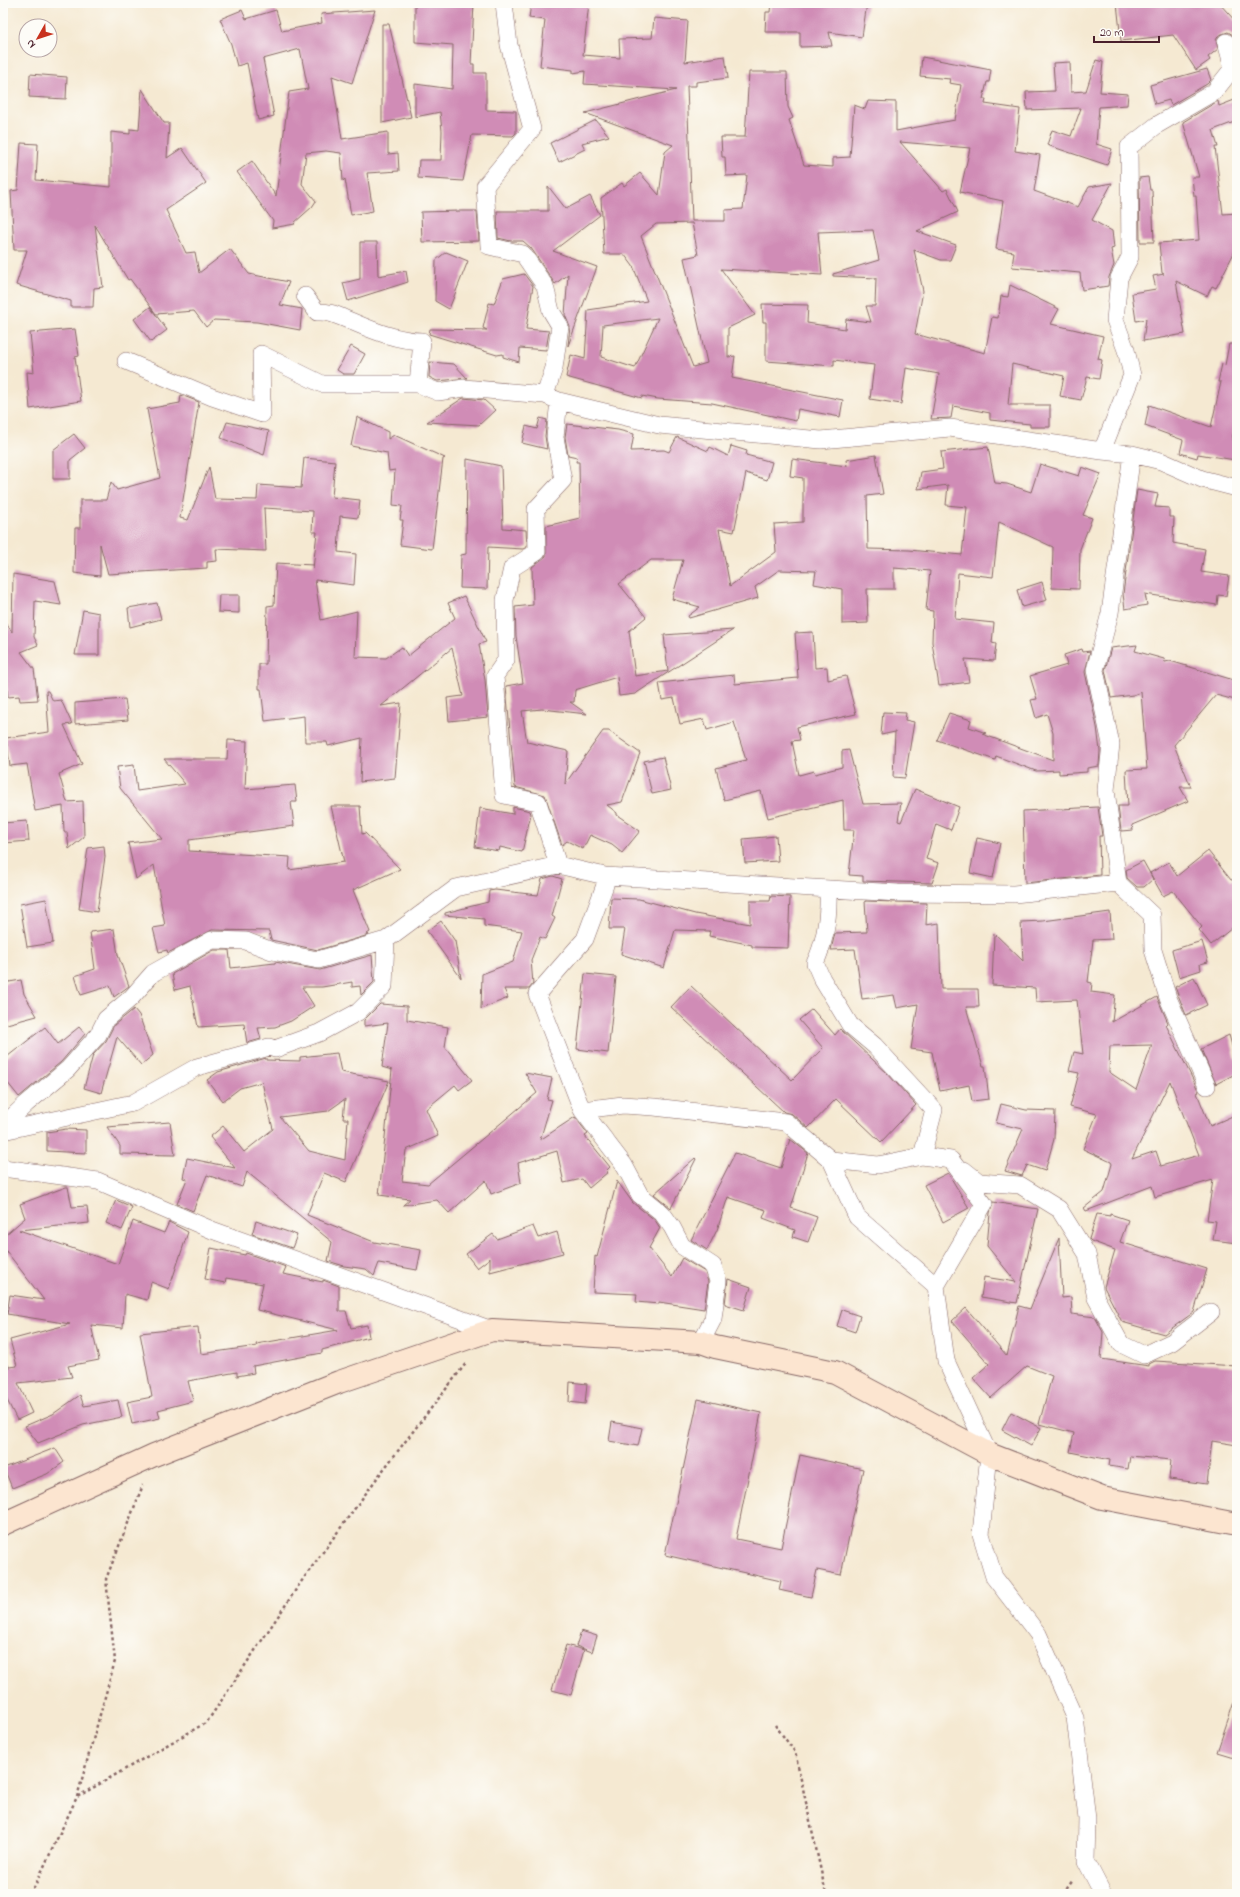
<svg xmlns="http://www.w3.org/2000/svg" width="1240" height="1897" viewBox="0 0 1240 1897" font-family="'Indie Flower',sans-serif">
<style>
.building{fill:#d08cb6;fill-rule:evenodd}
.lines{fill:none;stroke-linecap:round;stroke-linejoin:round}
.minor-casing{stroke:#866665;stroke-width:18}
.secondary-casing{stroke:#866665;stroke-width:24}
.path{stroke:#866665;stroke-width:2.5;stroke-dasharray:3 3;stroke-linecap:butt}
.minor{stroke:#fff;stroke-width:17}
.secondary{stroke:#fce5d0;stroke-width:22}
</style>
<rect width="100%" height="100%" fill="#fdfcf7"/>
<filter id="ink" filterUnits="userSpaceOnUse"><feTurbulence type="fractalNoise" baseFrequency=".025" numOctaves="2"/><feDisplacementMap in="SourceGraphic" scale="8" xChannelSelector="R" yChannelSelector="G"/><feConvolveMatrix kernelMatrix="1 2 1 2 8 2 1 2 1" color-interpolation-filters="sRGB"/></filter>
<filter id="wash" filterUnits="userSpaceOnUse"><feTurbulence type="fractalNoise" baseFrequency=".012" numOctaves="4" result="noise"/><feDisplacementMap in="SourceGraphic" scale="16" xChannelSelector="R" yChannelSelector="G"/><feGaussianBlur stdDeviation="0.9" result="paint"/><feColorMatrix in="noise" values="0 0 0 0 0 0 0 0 0 0 0 0 0 0 0 0 0 1.4 0 .05"/><feComposite in="paint" operator="in"/></filter>
<g filter="url(#wash)">
<rect width="100%" height="100%" fill="#f5e9d2"/>
<g id="blocks">
<!-- building -->
<path class="building" d="M415 3H474L471 64H474V73H486V110L516 111V133L513 136 472 135 463 181 418 178 419 160H441L442 131 440 112 415 117V84L452 89 453 45 415 42Z
M531 3 571 5V3H589L583 55 620 58 619 39 652 38 654 18 688 21 685 62 725 56 728 78 696 82V86H687L692 221H725V210L743 209 747 175 726 176 725 157H722L721 137H745L749 72H787L788 107 793 118 789 120 804 165 833 167V158L850 157 854 105 865 109 868 101 896 102V131L955 120 961 85 949 83 950 79 920 76 922 57 991 70 989 82H987L983 99H986L985 104 1020 109 1015 151 1040 155 1034 191 1078 207 1089 187 1112 183 1092 220 1112 231 1114 248 1111 249 1114 265 1109 277 1108 286 1082 290 1080 273 1012 267 1014 252 996 249 1003 201 960 192 970 148 900 142 943 191 947 189 958 212 917 231 956 245 950 260H941L914 250 923 291 915 334 985 353 992 317 998 318 1001 296 1008 297 1010 285 1059 309 1051 324 1103 336 1098 359 1102 360 1099 379 1087 377 1081 400 1060 396 1064 376 1012 364 1008 405H1050V427H1030V424L990 420V413L953 406 951 418 931 419 939 374 906 368 901 404 870 399 874 365 834 360V366L766 361V322H763L762 304 808 305 807 323 845 329 846 319 871 322 866 306H875L876 278 833 276V274L879 260 873 230 818 232 822 275 721 269 755 315 728 328V357L735 356 732 378 843 400 840 417 798 409 796 421 712 403 658 399 642 396V398L566 377 571 355 585 359 588 310 647 301 633 266 624 254H604L601 198 622 183 624 186 640 173 659 195 665 152 673 145 585 113 676 90 584 84 585 71 573 73V70L540 66 545 20 529 18ZM692 223 698 255 684 258 707 363 693 367 641 236 656 224ZM658 318 635 368 601 357 603 325Z
M771 3H867L862 37 829 32 832 46 800 47V32H765L766 12H770Z
M1117 3H1219L1237 23V32L1233 35 1228 32 1219 35 1216 40 1218 49 1208 57 1210 60 1196 70 1173 35 1121 41Z
M242 10 246 19 276 10 282 31 322 23 321 14 375 10 352 83 332 76 342 139 388 132V154L398 153 399 171 367 173 373 211 351 215 345 179 343 181 341 153 326 151 306 153 302 184 316 201 312 207 294 223 295 224 272 228 273 221 237 172 252 161 276 196 289 92 308 89 300 49 263 59 274 116 258 120 247 63 237 66 231 44 220 19Z
M382 24H389L411 117 382 123Z
M1096 60 1103 62 1100 92 1128 94 1127 105 1099 107 1096 144 1112 149 1107 165 1047 145 1052 130 1071 136 1081 108 1027 110 1026 92 1055 91 1053 63 1070 62 1071 92 1086 91Z
M1207 69 1211 80 1207 84 1171 105 1169 100 1155 104 1150 85Z
M30 74 67 77 66 99 29 97Z
M142 89 164 123H169L167 158 182 148 206 183 166 210 186 253 195 252 199 273 230 249 249 274 289 282 280 305 302 309 300 330 257 322 214 320 206 327 194 311 156 314 130 279 128 280 95 225 103 287 94 288 93 307H71V301L16 285 27 250H14L11 191 18 190 21 143 38 144 36 180 111 187V132L130 134V129L139 130Z
M1237 99V121L1213 130 1218 147H1215L1223 214 1237 213V247L1216 288 1212 286 1207 296 1176 281 1185 334 1143 341 1146 319 1136 321 1132 293 1156 289 1153 276 1164 274 1162 273 1159 243 1199 240 1196 196H1194L1192 177H1199L1183 122 1218 101 1219 106Z
M596 120 609 136 582 143 585 149 559 162 550 143Z
M1148 177 1150 190H1152L1154 242H1140L1139 178Z
M548 186 566 209 590 196 600 215 553 251 597 267 568 346 570 327 565 315 568 274 555 284 531 248 523 241H511L498 238 497 211H548Z
M460 211H477L479 241 422 242 421 212Z
M360 242H377L378 276 406 271 408 282 348 301 343 283 360 279Z
M446 252 468 261 449 309 435 301 436 260Z
M524 274 533 286 526 329 549 331 546 350 520 348 519 362 503 357V354L497 355 429 334 430 329 487 330 483 328 489 303 494 304 503 279Z
M150 307 167 330 151 342 134 319Z
M75 329 79 356 75 357 81 401 30 409 27 372 34 373 30 333Z
M1229 344H1237V416L1232 439 1237 440 1235 460 1198 454 1197 458 1180 453 1183 440 1145 426 1149 405 1211 427 1221 382H1218L1222 364 1225 365Z
M351 346 365 354 354 374H343L337 370Z
M430 362 454 364 467 378 437 381 429 377Z
M181 395 199 402 180 518 188 520 209 467 215 499 257 500 258 485 301 488 304 458 335 461 332 497 360 500 358 518 340 516 338 552 356 554 354 585 315 580 321 620 357 611 355 657 386 658 402 647 408 656 455 618 448 603 464 596 486 642 479 644 485 680 488 717 449 721 447 698 463 696 452 648 381 706 401 703 395 778 360 782 362 738 328 746 327 742H305L304 716 265 721 261 689H259V664H266L267 606 274 605 276 563 313 565V569L317 532H312L313 511 264 508 266 551 216 549 217 561 207 562V568L108 574 100 544V576L74 573 75 528H80V500H106L111 482 117 490 160 478 147 409 180 403Z
M463 398 484 400 495 410 479 425 427 422Z
M357 417 388 432V439L394 435 445 458 443 459 432 549 400 545 403 520H400L402 506 393 505 395 470 389 471 387 453 351 446Z
M540 418 547 420 545 436 547 449 522 443 526 426 537 429Z
M227 422 269 431 264 455 221 438Z
M567 424 618 430 634 434 631 451 664 450 669 452 677 437 708 451 710 447 728 456 731 446 747 451 746 455 772 462 767 480 746 473 734 532 719 529 730 586 776 552 774 524 803 522V478L790 476 792 459 847 466 846 460 876 455 883 494 867 496 868 549 909 550 962 555 967 507 946 505 948 485 918 489 921 472 943 469 941 452 988 447 995 483 1007 484 1031 492 1040 464 1079 476 1082 467 1101 474 1083 515 1092 518 1080 549 1079 589 1052 588 1053 547 999 522 993 577 958 573 955 619 994 623 992 643 996 644 994 661 965 659 969 682 939 686 932 642 933 611 926 610 930 571 894 568V589H867L868 623 842 624V589L814 584 816 571 779 570 755 587 758 598 689 618 688 616 700 607 672 599 683 560H651L619 584 646 617 629 631 635 676 668 671 664 635 733 630 635 694 619 696 617 677 575 690 574 702H570L587 714 542 709 522 711 527 742 568 751 565 784 603 731H609L640 753 622 802 607 805 617 813V815L640 831 622 853 612 845 590 835 583 849 567 841 562 845 545 795 515 787 506 686 523 683 516 636 515 607 533 605 532 567 546 556V526L580 518 579 462H576L577 457 568 455 565 437Z
M74 434 85 448 70 460V479H53V450Z
M467 459 501 466 503 528 526 530 527 547 523 549 488 547 487 589 460 588 461 555 466 554Z
M1137 490 1158 494 1155 507 1169 508V517H1174L1173 543 1205 549 1201 572 1229 576 1226 596 1218 595 1217 605 1145 594 1147 605 1125 609 1123 594Z
M13 574 55 581 61 605 35 601 34 637 38 645 21 652 34 669 38 700 20 701 19 696 8 697 6 679 3 682V619L12 632Z
M1042 582 1047 600 1022 607 1017 590Z
M219 595H239V613L218 612Z
M157 603 161 619 130 627 128 608Z
M83 610 99 613V655H75Z
M813 632 815 668 827 667 828 680 846 676 856 714 797 727 800 740 792 741 799 775 814 771 815 774 842 767V751L849 750 863 804 901 803 898 821 901 822 915 789 959 807 951 830 936 824 926 859 939 863 932 883 863 881V876L849 875 854 830H844L843 800 768 818 761 791 724 800 716 768 746 760 734 722 707 730 704 719 680 724 674 698 662 700 659 683 734 675 735 684 798 678 795 633Z
M1137 645 1135 651 1164 659 1165 662 1170 661 1237 681V691L1235 700 1216 695 1174 745 1191 787H1180L1188 801 1132 825 1133 830 1121 831 1118 806H1128L1126 770 1147 769 1141 692 1133 695 1111 698 1105 670 1111 648Z
M1082 649 1083 652 1090 651 1085 672 1097 727 1100 751 1099 766 1087 768V772L1059 774V770L1036 771 996 756 995 760 937 740 949 713 971 720 969 727 986 733 982 734 1053 760V733L1047 714 1036 718 1031 700 1037 699 1030 676 1067 665 1064 655Z
M46 691H48L53 701 61 700 72 724 64 725 82 764 59 774 67 802 83 801 84 837 69 849 67 832H64L63 806 35 811 27 764 10 766 6 738 49 732Z
M125 699 128 720 75 724V703Z
M883 712 906 713 905 720 914 722 905 778 893 777 895 732 881 735Z
M228 740 247 741 245 789 295 785 297 802H291L294 826 189 840V851L290 857 289 870 344 862 331 806H360L362 834 365 833 400 869 353 890 370 932 367 934 369 935 318 950 271 940 269 931 212 930 168 953 167 950 159 952 153 928 165 926 154 865 136 879 128 843 162 839 120 788 117 767 134 765 137 791 185 784 164 759H227Z
M663 757 671 790 652 794 644 761Z
M513 807 530 811 531 814 522 852 500 847 499 851 475 847 480 808 513 814Z
M1098 807 1102 836H1099L1100 875 1025 883 1023 811Z
M27 821 29 841 4 843 3 823Z
M776 836 778 861 745 863 743 839Z
M977 838 1000 843 993 878 970 873Z
M104 846 105 857 97 912 79 909 88 848Z
M1208 851 1231 880 1237 879V924L1211 945 1199 930 1202 927 1173 891 1163 896 1150 873 1169 862 1177 876Z
M1143 861 1153 879 1144 887H1137L1127 878 1126 870Z
M553 876 562 879 552 916 555 918 545 939 540 937 531 960 533 984 529 989H504L508 998 481 1009 482 974 513 962 522 931 484 926V919L445 915V913L488 902 489 891 495 890 538 895 542 879Z
M771 896 790 897 788 948 752 947V945L709 936 710 931 675 930 664 968 621 954 625 929H609L611 898 639 899 695 914 750 924V901H770Z
M46 899 53 943 27 947 20 904Z
M865 901 927 903 926 925 939 923 941 989H978L979 1007H966L983 1066H985L989 1099 972 1101 969 1085 940 1091 932 1052 911 1049 918 1004 897 1008 894 995 862 999 855 949 831 950 835 933 867 932Z
M1110 912 1112 939 1093 940 1088 982 1092 983 1091 992 1115 995 1112 1022 1157 997 1168 1023 1166 1025 1199 1092 1197 1093 1210 1126 1237 1114V1243L1213 1240 1216 1221 1207 1220 1213 1180 1155 1197 1152 1186 1086 1211 1084 1208 1104 1192 1112 1164 1111 1162 1083 1149 1097 1114 1070 1107 1079 1073 1069 1071 1074 1052 1083 1054 1077 1000 1036 1002 1035 988 992 985 994 933 1023 961 1021 922 1043 921ZM1152 1045 1136 1090 1109 1072 1110 1046ZM1170 1081 1199 1155 1161 1166 1156 1151 1132 1159Z
M441 921 455 941 461 978 427 931Z
M114 929 118 955 129 986 114 997 110 986 81 995 75 976 95 969 90 932Z
M1202 941 1208 962 1200 964 1201 970 1179 977 1172 950Z
M214 950H229L231 968 275 963V962L320 970 372 955 374 982 361 995 360 986 352 987V982L322 987H302L314 1006 291 1021 275 1027 258 1028 261 1039 247 1043 244 1024 198 1027 190 986 175 990 172 974Z
M585 974 616 977 608 1053 577 1049Z
M1194 977 1207 1005 1186 1015 1175 987Z
M21 980 24 994 37 1016 3 1025V983Z
M691 986 792 1080 823 1048 799 1020 812 1009 835 1035 840 1029 887 1073 916 1105 881 1142 836 1099 808 1128 792 1114 784 1112 671 1007Z
M380 1004 407 1006V1020L448 1027 445 1047 472 1080 459 1090 455 1085 426 1109 438 1136 406 1150 402 1181 428 1184 537 1093 525 1073 552 1078 547 1099 552 1100 540 1140 575 1117 588 1134 585 1136 610 1167 606 1171 608 1172 589 1188 582 1179 564 1183 557 1151 518 1163 521 1183 491 1194 486 1180 449 1213 437 1200 403 1205 410 1199 379 1195 392 1070 382 1067 388 1023 364 1026V1020Z
M134 1009 139 1015 153 1055 141 1065 117 1037 101 1093 84 1088 93 1055 106 1041 114 1025Z
M45 1027 58 1044 79 1027 85 1034 61 1062 19 1097 3 1077V1060Z
M1229 1035 1237 1063V1073L1216 1084 1201 1049Z
M337 1053 341 1072 389 1081 346 1182 324 1173 307 1215 374 1242 421 1250 417 1270 379 1263 374 1276 366 1269 344 1266 328 1261 332 1242 247 1172 242 1187 207 1175 193 1211 177 1204 187 1179 183 1178 187 1158 235 1168 210 1137 223 1126 244 1152 273 1129 262 1082 240 1088 223 1101 207 1080 218 1072 266 1058V1060L300 1061V1057ZM345 1099 343 1119H348L345 1160 309 1151 280 1117 328 1111Z
M1001 1104 1026 1110 1055 1111 1054 1139 1045 1171 1027 1165 1022 1176 1005 1171 1023 1129 996 1123Z
M170 1122 175 1155 120 1154V1146L107 1127Z
M66 1129 86 1130V1153L47 1151V1132Z
M790 1139 808 1153 791 1208 817 1217 808 1242 793 1237 795 1230 763 1218 766 1210 728 1197 717 1230 707 1250 691 1240 735 1153 781 1168Z
M695 1158 696 1159 671 1208 654 1194Z
M948 1173 969 1208 943 1222 924 1185Z
M617 1181 633 1203 655 1220 660 1228 649 1248 672 1277 682 1258 705 1272 708 1282 704 1309 659 1302V1304L636 1302 637 1294 593 1292 595 1256 597 1257Z
M66 1187H68L72 1207 87 1206 89 1223 19 1230 118 1264 133 1221 164 1233 169 1222 188 1232 169 1289 151 1282 147 1300 125 1294 123 1328 91 1325 99 1360 68 1366 72 1377 18 1383 32 1413 17 1420 3 1392V1355L9 1367 17 1366 10 1340 70 1324 7 1314 10 1295 44 1300 3 1247V1237L25 1218 20 1204Z
M116 1200 132 1207 122 1230 106 1223Z
M993 1202 1038 1209 1017 1303 981 1297 984 1277 1016 1282 987 1246 990 1213Z
M1097 1214 1110 1216V1214L1128 1220 1120 1242 1207 1269 1194 1312 1164 1334 1122 1322 1104 1287 1115 1250 1091 1241 1089 1239Z
M256 1221 297 1235 292 1248 252 1234Z
M533 1226 538 1238 557 1232 563 1253 490 1272V1258L477 1268 466 1254 493 1234 497 1239Z
M1059 1238 1062 1298 1071 1297 1072 1314 1095 1317 1103 1332 1101 1359 1149 1366V1364L1155 1361 1237 1366V1445L1212 1441 1207 1484 1169 1479 1171 1460 1130 1456 1128 1469 1109 1466 1110 1460 1070 1452 1074 1433 1039 1424 1052 1376 1027 1366 991 1398 973 1378 989 1364 952 1321 966 1308 1007 1356 1019 1306 1030 1309Z
M211 1248 245 1255 246 1253 286 1267 283 1274 323 1282V1280L339 1286V1311H346L351 1328 367 1325 369 1337 322 1350V1353L253 1366 254 1373 237 1376V1372L188 1381 193 1401 158 1410 160 1418 132 1424 127 1402 152 1397 140 1333 198 1327 201 1354 257 1346 256 1344 338 1330 257 1310 263 1284 226 1278 225 1283 205 1279Z
M728 1279 751 1287 744 1310 725 1304Z
M842 1310 860 1316 855 1332 837 1326Z
M570 1382 587 1384 585 1404 569 1402Z
M80 1395 84 1406 118 1400 122 1417 83 1425 38 1443 25 1426 53 1414Z
M698 1399 761 1413 736 1539 781 1548 800 1455 863 1469 841 1575 817 1570 811 1597 779 1590 781 1581 665 1555Z
M1011 1412 1041 1428 1031 1446 1002 1430Z
M612 1422 642 1428 638 1446 609 1441Z
M55 1448 64 1462 47 1474 12 1488 4 1468Z
M581 1631 597 1636 592 1652 576 1646Z
M566 1645 584 1650 571 1695 552 1690Z
M1234 1702 1237 1703V1758L1217 1752Z"/>
</g>
</g>
<g filter="url(#ink)">
<use href="#blocks" fill-opacity="0" stroke="#866665" stroke-width="1"/>
<g class="lines">
<!-- minor casing -->
<g class="minor-casing">
<path id="minor" d="M504 3 509 45 532 129 485 186 489 246 523 254 545 286 551 311 560 326 554 368 545 395
M305 296 317 312C331 311 340 317 353 322 374 331 399 341 422 341L418 384 438 392 464 388 545 395 559 401 659 425 821 440 950 428 1102 451 1132 454 1161 461 1202 479 1237 488
M126 361 212 397 262 414 261 354 322 384H418
M1102 451 1132 375 1126 350 1115 320 1119 278 1130 257 1129 147 1157 125 1214 92 1233 68 1226 42
M558 865 538 802 504 795 495 676 506 660 505 600 512 568 537 552 536 509 563 480 555 437 559 401
M605 876V885L585 939 537 994 582 1110 624 1165 640 1195 662 1213 672 1227 682 1246 713 1266 718 1281 713 1319 701 1342
M1118 883 1106 790 1111 744 1095 670 1110 613 1132 454
M828 889C829 915 826 940 815 963L822 979 850 1025 875 1046 934 1110 922 1156 951 1160 984 1204 936 1286 946 1361 989 1454 981 1534 994 1577 1038 1634 1075 1717 1087 1819 1086 1861 1103 1894
M582 1110 623 1105 654 1107 786 1122 831 1160 857 1217 936 1286
M3 1126 26 1104 68 1069 98 1035 106 1019 131 998 153 973 212 940 246 941 272 951 318 960 386 940
M3 1131 133 1103 197 1067 269 1047 275 1049 319 1033 358 1012 384 986 386 940 456 888 558 865 605 876 898 893 1014 894 1118 883 1152 915 1153 950 1168 998 1207 1086
M831 1160 878 1165 922 1156
M3 1168 98 1181 212 1230 492 1330
M964 1170 979 1182 1020 1185 1059 1209 1087 1254 1096 1298 1121 1344 1144 1355 1172 1342 1211 1312"/>
</g>
<!-- secondary casing -->
<g class="secondary-casing">
<path id="secondary" d="M3 1524 154 1455 339 1382 492 1330 701 1342 715 1347 835 1372 989 1454 1102 1498 1237 1524"/>
</g>
<!-- path -->
<path class="path" d="M775 1725 795 1752 826 1894
M77 1797 115 1661 106 1579 143 1485
M31 1894 77 1797 207 1722 301 1582 380 1474 467 1362
M1063 1894 1073 1880"/>
<!-- minor -->
<use href="#minor" class="minor"/>
<!-- secondary -->
<use href="#secondary" class="secondary"/>
</g>
</g>
<!-- margin -->
<rect width="1240" height="1897" fill="none" stroke="#fdfcf7" stroke-width="16"/>
<!-- north arrow -->
<g transform="translate(38 38) rotate(231)"><circle r="19" fill="#fdfcf7" stroke="#b5a4a5"/>
<path d="M0-3L7 15L0 10L-7 15Z" fill="#c8321e"/>
<text y="-6" font-size="11" font-weight="bold" text-anchor="middle" fill="#4a1f2b">N</text>
</g>
<!-- scale -->
<path d="M1094 36v6h65v-6" fill="none" stroke="#4a1f2b" stroke-width="2"/>
<text x="1100" y="36" font-size="12" fill="#4a1f2b" stroke="#fdfcf7" stroke-width="3" paint-order="stroke">20 m</text>
</svg>
